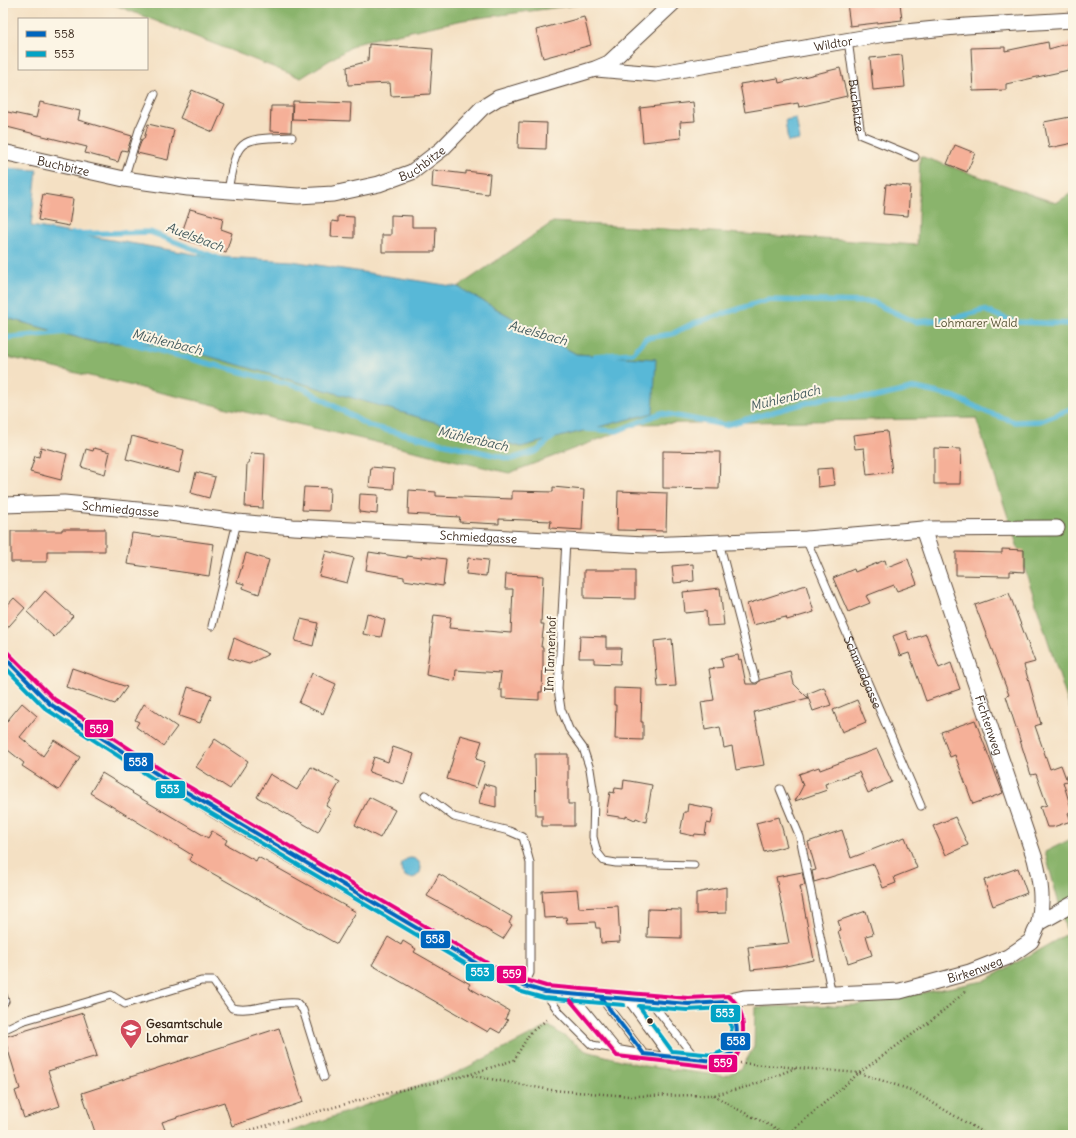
<svg xmlns="http://www.w3.org/2000/svg" width="1076" height="1138" viewBox="0 0 1076 1138" font-family="Delius,sans-serif">
<style>
.forest{fill:#8ab46c;stroke:#626f45}
.water{fill:#58b8d7;stroke:#4a717a}
.lines{fill:none;stroke-linecap:round;stroke-linejoin:round}
.stream{stroke:#58b8d7;stroke-width:5.5}
.building{fill:#f5b098}
.service-casing{stroke:#574537;stroke-width:9}
.minor-casing{stroke:#574537;stroke-width:17}
.path{stroke:#574537;stroke-width:2.5;stroke-dasharray:1 3;stroke-linecap:butt}
.service{stroke:#fff;stroke-width:7}
.minor{stroke:#fff;stroke-width:15}
.bus-1-casing{stroke:#fcf5e5;stroke-width:7}
.bus-2-casing{stroke:#fcf5e5;stroke-width:7}
.bus-3-casing{stroke:#fcf5e5;stroke-width:7}
.bus-1{stroke:#0065bd;stroke-width:4}
.bus-2{stroke:#03a3c5;stroke-width:4}
.bus-3{stroke:#e5007d;stroke-width:4}
.bus-dot{fill:#3b2a1e;stroke:#fcf5e5;stroke-width:1.5}
.labels{text-anchor:middle;dominant-baseline:central;stroke-width:4;stroke-linejoin:round;paint-order:stroke}
.street-label{font-size:12px;fill:#3b2a1e;stroke:#fcf5e5}
.park-label{font-size:12px;fill:#585436;stroke:#fcf5e5}
.poi-label{font-size:12px;font-weight:bold;fill:#3b2a1e;stroke:#fcf5e5;text-anchor:start}
.water-label{font-size:13px;font-style:italic;fill:#455c5f;stroke:#fcf5e5}
.line-badge{stroke:#fcf5e5;stroke-width:1.5}
.badge-label{font-size:11px;text-anchor:middle;font-weight:bold;fill:#fff}
</style>
<rect width="100%" height="100%" fill="#fcf5e5"/>
<filter id="ink" filterUnits="userSpaceOnUse"><feTurbulence type="fractalNoise" baseFrequency=".025" numOctaves="2"/><feDisplacementMap in="SourceGraphic" scale="8" xChannelSelector="R" yChannelSelector="G"/><feConvolveMatrix kernelMatrix="1 2 1 2 8 2 1 2 1" color-interpolation-filters="sRGB"/></filter>
<filter id="wash" filterUnits="userSpaceOnUse"><feTurbulence type="fractalNoise" baseFrequency=".012" numOctaves="4" result="noise"/><feDisplacementMap in="SourceGraphic" scale="16" xChannelSelector="R" yChannelSelector="G"/><feGaussianBlur stdDeviation="0.9" result="paint"/><feColorMatrix in="noise" values="0 0 0 0 0 0 0 0 0 0 0 0 0 0 0 0 0 1.4 0 .05"/><feComposite in="paint" operator="in"/></filter>
<g filter="url(#wash)">
<rect width="100%" height="100%" fill="#f4e0c3"/>
<!-- forest -->
<path class="forest" d="M110 3H591L463 20 359 42 301 78Z
M920 156 1056 203 1073 192V718L976 418 640 424 509 473 3 356V317L94 342 655 359 576 354 458 287 553 222 917 245Z
M1073 838V1135H282L456 1073 549 1026 586 1051 644 1066 724 1076 741 1069 754 1047 755 1007 859 1005 984 981 1067 934 1045 852Z"/>
<!-- water -->
<path class="water" d="M796 118 800 140 788 142 785 120Z
M3 168 37 170 31 226 205 256 292 261 458 287 576 354 656 359 653 413 521 447 170 345 94 342 3 317Z
M401 868a10 10 0 1 1 20 0a10 10 0 1 1-20 0Z"/>
<g class="lines">
<!-- stream -->
<path class="stream" d="M72 234 150 232 220 259
M3 338 68 332
M122 341 303 388 369 426 511 459 537 451 554 436
M595 356 633 353 646 338 672 334 694 323 767 300 872 302 915 322 952 319 984 310 1014 322 1073 324
M586 429 617 431 661 413 725 425 824 398 876 397 916 388 955 397 989 413 1015 422 1040 421 1073 408"/>
</g>
<g id="blocks">
<!-- building -->
<path class="building" d="M847 3H900L902 20 850 26Z
M584 17 591 45 543 58 536 30Z
M1048 42 1049 49 1073 42V69L1006 84V90L973 91 971 48 1005 47V51Z
M369 44 433 49 430 94 391 96 390 83 348 85 347 67 368 61Z
M902 55 905 87 873 90 870 58Z
M840 68 847 96 799 107 798 103 745 112 740 84 778 78 779 83Z
M192 90 225 104 213 132 180 118Z
M293 101 351 103 350 121 292 119Z
M40 102 80 111 78 120 132 136 127 151 122 150 118 162 85 153 87 147 3 126V111L36 118Z
M693 102 695 121 680 122 681 138 643 142 640 108Z
M271 106H292L291 132 270 131Z
M1070 117 1073 143 1049 148 1044 122Z
M519 122 547 123 546 149 518 148Z
M148 124 174 130 168 160 137 153 142 139H144Z
M955 145 975 153 967 172 947 164Z
M433 170 466 174V171L490 174 488 194 432 187Z
M886 184 910 186 908 216 883 214Z
M43 194 73 199 69 226 38 220Z
M190 209 223 218 221 229 232 233 226 253 180 238Z
M391 215 412 216V227H436L435 252H382V235H391Z
M338 216 354 217V238L331 237 332 221 338 222Z
M887 431 892 472 867 475 864 448 855 449 853 435Z
M132 436 184 450 179 473 126 459Z
M41 447 67 454 61 480 30 472 35 456 39 457Z
M94 448 110 452 105 474 81 467 86 449 93 451Z
M934 448 961 449 960 484H934Z
M663 451 720 452 719 489 663 488Z
M251 453 265 454 263 508 245 507 247 463H249Z
M371 467 394 469 393 489 369 487Z
M833 468 835 485 818 487 817 469Z
M196 472 215 477 209 498 191 493Z
M304 487 330 488 329 511 302 510Z
M553 487 584 490 582 530 550 528 551 521 499 519V524L459 522 460 517 408 514 409 490 436 492V496L512 499V491L553 492Z
M618 491 667 493 666 531 617 530Z
M360 494 378 495 377 514 359 512Z
M62 529H105V551H47V562H11V531H62Z
M132 533 214 544 209 576 127 564Z
M1002 549 1024 550V572L1010 571V576L956 575V552L1002 553Z
M326 551 354 558 347 583 319 576Z
M369 552 407 558V556L422 558V556L446 559 443 586 404 580V577L366 570Z
M246 553 269 560 259 594 243 588 244 584 237 582Z
M468 558 488 560 486 576 466 574Z
M908 559 917 584 897 591 894 585 866 596 870 603 848 612 833 578 854 569 855 572 885 560 887 567Z
M693 564 694 581 674 583 672 566Z
M584 570H635V599L584 598Z
M506 574 543 576 541 624H544L541 647H543V666L542 692H539V700L502 698V690H499L501 673 456 670 455 681 426 675 434 615 451 617 449 628 511 633 513 589H505Z
M806 585 814 612 787 620 786 617 753 625 747 604Z
M720 588 724 625 707 626 706 611 685 613 683 592Z
M45 591 73 616 54 637 27 612Z
M1009 593 1035 662 1024 665 1041 724 1035 726 1050 769 1061 765 1067 781 1063 782 1072 811 1068 813 1071 821 1053 827H1047L1040 807 1047 805 1036 774 1031 775 1006 696 1009 695 975 605Z
M14 598 25 608 3 633V610Z
M367 613 385 620 381 637 363 634Z
M301 619 318 623 313 646 295 641Z
M906 631 909 640 926 634 939 668 951 663 960 689 926 701 909 653 900 656 893 636Z
M580 636 606 637V648H621L620 664 594 663V658H579Z
M234 638 269 654 249 664 228 658Z
M672 639 676 686 658 687 654 641Z
M738 655 739 660 741 659 746 684H757L760 680 791 672 794 684 808 698 754 712 764 765 736 770 732 746 724 748 720 727 705 730 701 702 714 700 709 669 723 667 721 658Z
M72 668 127 687 115 704 66 687Z
M312 673 336 684 323 714 299 703Z
M188 687 212 695 200 723 179 716Z
M824 687 831 705 813 711 807 694Z
M614 688 642 689 641 722H643V740L615 739 616 705H614Z
M857 700 866 722 842 732 833 710Z
M22 703 37 716 20 737 43 756 54 740 80 757 59 790 22 766 24 763 3 746V726Z
M144 704 177 727 163 746 136 727 139 722 135 720Z
M975 720 1003 793 973 804 955 755 950 757 941 732Z
M460 735 482 741 476 759 485 762 476 788 447 779Z
M215 739 248 761 230 789 196 767Z
M393 747 414 754 404 784 369 772 374 757 388 762Z
M877 749 892 782 868 793 859 772 825 784 827 790 795 801 803 786 799 774 819 767 820 770Z
M535 754H568V804H574V826H542V815H536Z
M311 767 340 782 326 806 331 809 318 832 257 797 270 774 297 790Z
M102 773 133 792 132 793 208 838 212 831 227 840 225 844 256 861 258 857 356 912 337 944 189 860 192 855 90 793Z
M624 780 652 785 646 822 636 818 635 820 626 816V818L606 815 610 792 614 793 615 788 623 789Z
M484 784 496 787V807L479 803Z
M369 797 395 810 380 838 355 825Z
M688 804 714 809 711 824 707 823 705 835 695 834 694 836 680 833 684 812H687Z
M779 817 787 846 764 852 756 823Z
M955 817 968 845 946 855 933 826Z
M842 830 851 858 905 837 917 868 894 877 896 883 883 888 874 864 814 882 812 871 816 870 808 842Z
M1018 868 1027 893 993 906 984 880Z
M802 872 805 885 800 886 814 960 781 967 751 970 748 947 789 943 776 877Z
M439 874 512 917 509 923 512 925 503 939 477 924V923L427 896Z
M726 887V913L696 914V893Z
M577 889 579 908 618 906 620 942 601 943 600 928H596L595 922 567 923 566 917 544 918 542 891Z
M648 909 681 910V938L647 937Z
M866 911 873 934 866 936 872 955 848 963 838 931 841 930 838 921Z
M388 937 401 945 403 941 416 949 414 952 470 984 468 987 509 1011 505 1019 508 1020 500 1033 491 1028 488 1032 372 965Z
M83 1013 97 1056 48 1071 60 1106 24 1118 15 1091 20 1089 4 1037Z
M279 1028 303 1102 232 1126 224 1102 162 1122 167 1135H96L82 1093Z"/>
</g>
</g>
<g filter="url(#ink)">
<use href="#blocks" fill-opacity="0" stroke="#574537" stroke-width="1"/>
<g class="lines">
<!-- service casing -->
<g class="service-casing">
<g id="service">
<path id="s1" d="M848 40 861 135 915 157"/>
<path d="M124 179 139 130 155 94"/>
<path d="M228 191C237 137 239 139 292 137"/>
<path id="s2" d="M806 539 921 806"/>
<path d="M566 540 558 689 561 709 569 729 583 748 590 769 594 795 593 837 597 852 604 861 616 863 694 865"/>
<path d="M719 542 755 679"/>
<path d="M212 626 237 522"/>
<path d="M780 789 800 837 832 995"/>
<path d="M425 795 454 817 509 831 523 837 530 863V973L524 986"/>
<path d="M545 993 560 1013 592 1045 644 1054 715 1061 732 1053C741 1031 740 1021 726 1002"/>
<path d="M3 995 5 1001 3 1004"/>
<path d="M574 996 618 1050"/>
<path d="M601 998 644 1054"/>
<path d="M627 999 669 1057"/>
<path d="M651 1002 697 1060"/>
<path d="M3 1030 22 1021 111 995 125 1004 201 981H213L232 1008C254 1013 275 1000 297 1003L303 1010 324 1077"/>
</g>
</g>
<!-- minor casing -->
<g class="minor-casing">
<g id="minor">
<path id="s3" d="M596 69 656 74 885 34 966 26 1073 20"/>
<path id="s4" d="M3 152 124 179 188 188 298 196 333 194 379 184 412 172 442 149 482 108 498 98 595 69 609 63 673 3"/>
<path id="s5" d="M3 505 64 503 170 513 237 522 293 527 645 545 806 539 923 529 1057 528"/>
<path id="s6" d="M923 529 1035 859C1041 884 1043 899 1039 923"/>
<path id="s7" d="M3 656 50 704 166 780 231 820 491 972 524 986 545 992 688 1004 726 1002 744 998 900 991 970 972 1008 957 1031 941 1039 923 1073 904"/>
</g>
</g>
<!-- path -->
<path class="path" d="M740 1063 859 1073 931 1021 964 993 965 989
M468 1075 514 1060 530 1033 549 1018
M714 1095 735 1108 789 1135
M232 1135 375 1096 468 1075 551 1090 629 1096 714 1095 750 1086 798 1067
M787 1135 859 1073 911 1090 987 1135"/>
<!-- service -->
<use href="#service" class="service"/>
<!-- minor -->
<use href="#minor" class="minor"/>
<!-- bus-1 casing -->
<g class="bus-1-casing">
<path id="bus-1" d="M3 656 50 704 166 780 491 972 524 986 545 992 688 1004 726 1002C738 1020 740 1033 732 1053L715 1061 644 1054 601 998"/>
</g>
<!-- bus-2 casing -->
<g class="bus-2-casing">
<path id="bus-2" d="M3 665 46 709 163 785 488 977 522 992 544 998 624 1005
M639 1006 687 1010 723 1008 732 1027 727 1049 714 1055 672 1051Z"/>
</g>
<!-- bus-3 casing -->
<g class="bus-3-casing">
<path id="bus-3" d="M7 652 54 699 169 775 494 967 526 980 546 986 688 998 728 996C747 1008 746 1040 736 1057L715 1067 617 1056 570 1000"/>
</g>
<!-- bus-1 -->
<use href="#bus-1" class="bus-1"/>
<!-- bus-2 -->
<use href="#bus-2" class="bus-2"/>
<!-- bus-3 -->
<use href="#bus-3" class="bus-3"/>
</g>
</g>
<!-- icons -->
<defs>
<g id="school-pin" transform="scale(1.15)"><path d="M0 17L-7.5 6A9.5 9.5 0 1 1 7.5 6Z" fill="#d1495b" stroke="#fcf5e5"/><path d="M0-5L7-2L0 1L-7-2ZM-4 1L0 2.5L4 1V4Q0 6-4 4Z" fill="#fff"/></g>
</defs>
<g fill-rule="evenodd">
<use href="#school-pin" x="131" y="1030"/>
</g>
<!-- markers -->
<circle class="bus-dot" cx="650" cy="1021" r="3.5"/>
<g class="labels">
<!-- street labels -->
<g class="street-label">
<text stroke="none"><textPath href="#s3" startOffset="240">Wildtor</textPath></text>
<text stroke="none"><textPath href="#s1" startOffset="66">Buchbitze</textPath></text>
<text stroke="none"><textPath href="#s4" startOffset="429">Buchbitze</textPath></text>
<text stroke="none"><textPath href="#s4" startOffset="62">Buchbitze</textPath></text>
<text stroke="none"><textPath href="#s5" startOffset="118">Schmiedgasse</textPath></text>
<text stroke="none"><textPath href="#s5" startOffset="477">Schmiedgasse</textPath></text>
<text transform="translate(550 654) rotate(-88)">Im Tannenhof</text>
<text stroke="none"><textPath href="#s2" startOffset="145">Schmiedgasse</textPath></text>
<text stroke="none"><textPath href="#s6" startOffset="207">Fichtenweg</textPath></text>
<text stroke="none"><textPath href="#s7" startOffset="1075">Birkenweg</textPath></text>
</g>
<!-- park labels -->
<g class="park-label">
<text x="976" y="322">Lohmarer Wald</text>
</g>
<!-- poi labels -->
<g class="poi-label">
<text x="146" y="1023">Gesamtschule<tspan x="146" dy="14">Lohmar</tspan></text>
</g>
<!-- water labels -->
<g class="water-label">
<text transform="translate(195 237) rotate(21)">Auelsbach</text>
<text transform="translate(538 333) rotate(16)">Auelsbach</text>
<text transform="translate(167 342) rotate(14)">Mühlenbach</text>
<text transform="translate(785 398) rotate(-14)">Mühlenbach</text>
<text transform="translate(473 439) rotate(13)">Mühlenbach</text>
</g>
</g>
<g class="line-badge">
<rect x="84" y="719" width="30" height="19" rx="4" fill="#e5007d"/>
<rect x="123" y="752" width="31" height="20" rx="4" fill="#0065bd"/>
<rect x="155" y="780" width="31" height="19" rx="4" fill="#03a3c5"/>
<rect x="420" y="930" width="31" height="19" rx="4" fill="#0065bd"/>
<rect x="465" y="963" width="30" height="19" rx="4" fill="#03a3c5"/>
<rect x="496" y="965" width="31" height="19" rx="4" fill="#e5007d"/>
<rect x="710" y="1004" width="31" height="19" rx="4" fill="#03a3c5"/>
<rect x="720" y="1032" width="31" height="19" rx="4" fill="#0065bd"/>
<rect x="708" y="1054" width="30" height="19" rx="4" fill="#e5007d"/>
</g>
<g class="badge-label">
<text x="99" y="733">559</text>
<text x="138" y="766">558</text>
<text x="170" y="793">553</text>
<text x="435" y="943">558</text>
<text x="480" y="976">553</text>
<text x="512" y="978">559</text>
<text x="725" y="1017">553</text>
<text x="736" y="1045">558</text>
<text x="723" y="1067">559</text>
</g>
<!-- margin -->
<rect width="1076" height="1138" fill="none" stroke="#fcf5e5" stroke-width="16"/>
<!-- legend -->
<rect x="18" y="18" width="130" height="52" fill="#fcf5e5" stroke="#afa495"/>
<rect x="26" y="31" width="20" height="6" fill="#0065bd" stroke="#afa495"/>
<text x="54" y="38" font-size="12" fill="#3b2a1e">558</text>
<rect x="26" y="51" width="20" height="6" fill="#03a3c5" stroke="#afa495"/>
<text x="54" y="58" font-size="12" fill="#3b2a1e">553</text>
</svg>
